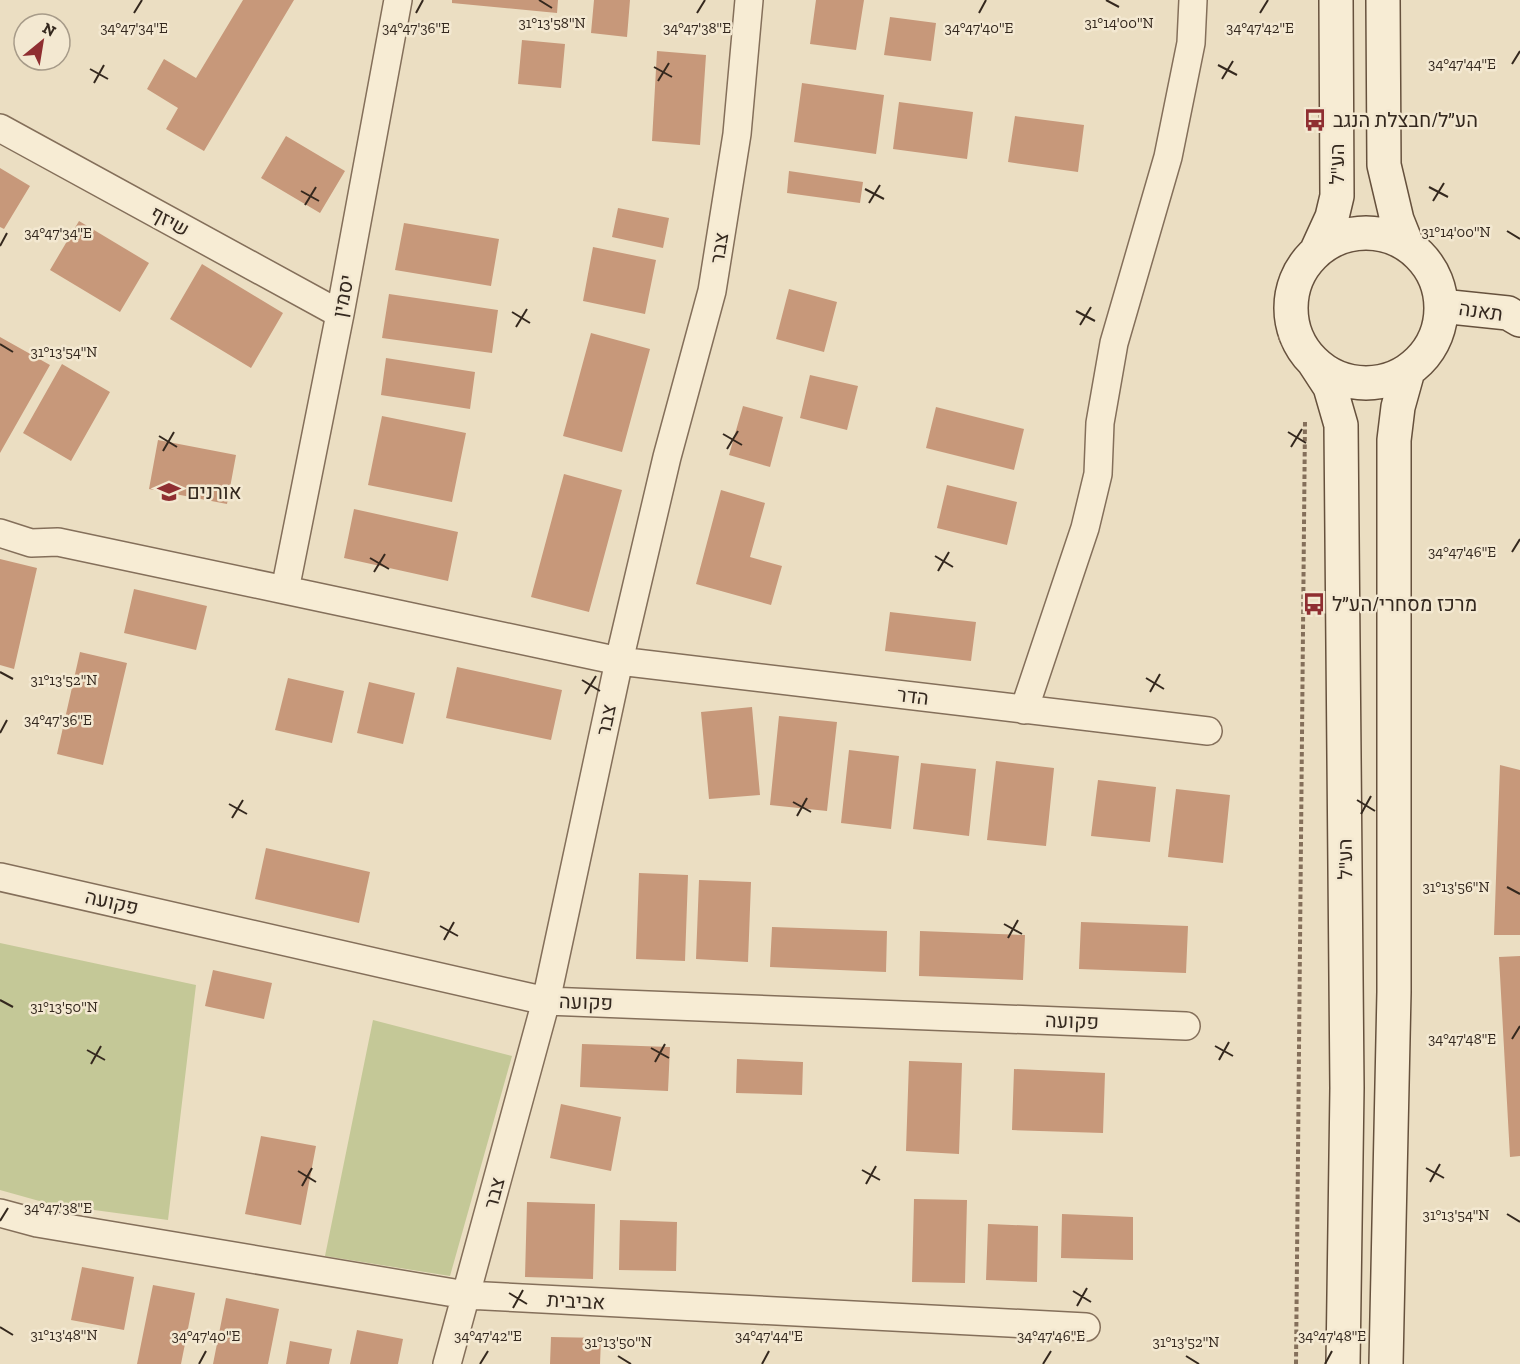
<svg xmlns="http://www.w3.org/2000/svg" width="1520" height="1364" viewBox="0 0 1520 1364" font-family="'Zilla Slab',Heebo,serif">
<style>
.green{fill:#c4c897}
.building{fill:#c7987a}
.lines{fill:none;stroke-linecap:round;stroke-linejoin:round}
.street-casing{stroke:#846f5a;stroke-width:30}
.secondary-casing{stroke:#66513d;stroke-width:36}
.path{stroke:#846f5a;stroke-width:4;stroke-dasharray:4.5 3;stroke-linecap:butt}
.street{stroke:#f7ecd4;stroke-width:27}
.secondary{stroke:#f7ecd4;stroke-width:33}
.ticks{fill:none;stroke:#34281e;stroke-width:2}
.labels{text-anchor:middle;dominant-baseline:central;stroke-width:5;stroke-linejoin:round;paint-order:stroke}
.poi-label{font-size:20px;fill:#34281e;stroke:#f3e8d1;text-anchor:start}
.street-label{font-size:20px;fill:#34281e;stroke:#f3e8d1}
.ticks-label{font-size:15px;text-anchor:middle;fill:#34281e;stroke:#f3e8d1;stroke-width:5;stroke-linejoin:round;paint-order:stroke}
</style>
<rect width="100%" height="100%" fill="#ebdec2"/>
<!-- green -->
<path class="green" d="M0 943 196 985 168 1220 50 1204 0 1190Z
M373 1020 512 1056 450 1276 325 1256Z"/>
<!-- building -->
<path class="building" d="M243 0H294L204 151 166 129 178 108 147 89 164 59 196 78Z
M452 0H558L557 13 452 3Z
M594 0H630L627 37 591 33Z
M816 0H864L856 50 810 44Z
M890 17 936 23 931 61 884 55Z
M522 40 565 44 561 88 518 84Z
M657 51 706 55 700 145 652 141Z
M802 83 884 95 876 154 794 142Z
M899 102 973 112 967 159 893 149Z
M1015 116 1084 125 1078 172 1008 162Z
M286 136 345 171 320 213 261 178Z
M0 168 30 186 4 229 0 227Z
M789 171 863 182 860 203 787 193Z
M618 208 669 218 663 248 612 237Z
M79 221 149 263 120 312 50 270Z
M404 223 499 239 491 286 395 270Z
M593 247 656 260 645 314 583 301Z
M202 264 283 313 251 368 170 319Z
M789 289 837 302 824 352 776 339Z
M389 294 498 310 492 353 382 338Z
M591 333 650 349 622 452 563 436Z
M0 337 50 365 0 453Z
M386 358 475 372 470 409 381 395Z
M62 364 110 392 71 461 23 433Z
M810 375 858 386 847 430 800 418Z
M743 406 783 417 770 467 729 455Z
M936 407 1024 429 1014 470 926 448Z
M382 416 466 433 452 502 368 485Z
M158 440 236 455 227 504 149 489Z
M564 474 622 490 589 612 531 597Z
M947 485 1017 502 1007 545 937 528Z
M721 490 765 503 750 557 782 566 771 605 696 584Z
M354 509 458 532 448 581 344 558Z
M0 559 37 568 14 669 0 665Z
M134 589 207 606 196 650 124 633Z
M890 612 976 622 971 661 885 651Z
M80 652 127 663 103 765 57 754Z
M457 667 562 690 551 740 446 718Z
M288 678 344 691 332 743 275 730Z
M369 682 415 693 403 744 357 733Z
M752 707 760 795 709 799 701 712Z
M779 716 837 722 827 811 770 805Z
M849 750 899 756 891 829 841 823Z
M996 761 1054 768 1046 846 987 840Z
M921 763 976 769 969 836 913 829Z
M1500 765 1520 770V935H1494Z
M1098 780 1156 787 1150 842 1091 836Z
M1176 789 1230 795 1223 863 1168 857Z
M266 848 370 872 359 923 255 899Z
M639 873 688 875 685 961 636 959Z
M699 880 751 882 748 962 696 959Z
M1081 922 1188 926 1186 973 1079 969Z
M772 927 887 931 886 972 770 967Z
M920 931 1025 935 1023 980 919 976Z
M1520 956V1156L1510 1157 1499 957Z
M213 970 272 983 264 1019 205 1006Z
M582 1044 670 1047 668 1091 580 1087Z
M737 1059 803 1062 802 1095 736 1093Z
M909 1061 962 1063 959 1154 906 1151Z
M1014 1069 1105 1073 1103 1133 1012 1130Z
M561 1104 621 1117 611 1171 550 1158Z
M261 1136 316 1146 301 1225 245 1214Z
M914 1199 967 1200 965 1283 912 1282Z
M527 1202 595 1204 593 1279 525 1277Z
M1062 1214 1133 1217V1260L1061 1258Z
M620 1220 677 1222 676 1271 619 1270Z
M988 1224 1038 1226 1037 1282 986 1280Z
M82 1267 134 1277 124 1330 71 1320Z
M153 1285 195 1293 181 1364H137Z
M226 1298 279 1309 268 1364H213Z
M357 1330 403 1339 398 1364H350Z
M551 1337 601 1338 600 1364H550Z
M290 1341 332 1349 329 1364H286Z"/>
<g class="lines">
<!-- street casing -->
<g class="street-casing">
<path id="street" d="M398 0 340 314 285 590 619 661 1208 731
M0 128 340 314
M0 533 31 543 58 542 285 590
M1024 710 1085 528 1098 474 1100 423 1114 343 1168 157 1191 43 1193 0
M0 877 546 1001 1186 1026
M0 1213 37 1223 466 1295 1086 1327
M447 1364 546 1001 619 661 667 457 712 291 737 134 749 0"/>
</g>
<!-- secondary casing -->
<g class="secondary-casing">
<path id="secondary" d="M1383 0 1384 165 1397 220 1407 245
M1291 308a75 75 0 1 1 150 0a75 75 0 1 1-150 0Z
M1316 252 1332 217 1337 196 1336 0
M1441 306 1508 313 1520 320
M1313 361 1330 387 1341 425 1347 1088 1343 1364
M1386 1364 1394 992V440L1398 407 1408 371"/>
</g>
<!-- path -->
<path class="path" d="M1285 347 1280 338 1282 277 1288 267
M1296 1364 1305 421"/>
<!-- street -->
<use href="#street" class="street"/>
<!-- secondary -->
<use href="#secondary" class="secondary"/>
</g>
<!-- ticks -->
<path class="ticks" d="M539 0 552 8M1106 0 1119 7M134 13 142 0M416 13 423 0M697 13 705 0M979 13 986 0M1260 13 1268 0M1512 64 1520 51M1218 65 1237 75M654 67 672 77M90 69 108 79M1222 79 1233 61M658 81 669 63M94 83 104 65M1429 187 1448 197M865 189 884 199M301 191 319 201M1433 201 1444 183M869 203 880 185M305 205 316 187M1507 231 1520 239M0 246 7 233M1076 311 1095 321M512 312 530 323M1080 325 1091 307M516 327 527 309M0 344 13 352M1288 432 1306 443M723 434 742 445M159 436 177 447M1291 447 1302 429M727 449 738 431M163 451 174 432M1512 552 1520 539M935 556 953 567M370 558 389 569M938 571 949 552M374 572 385 554M0 672 13 679M1146 678 1164 689M582 680 600 691M1150 692 1160 674M585 694 596 676M0 733 7 720M1357 800 1375 811M793 802 811 812M229 804 247 814M1361 814 1371 796M797 816 807 798M232 818 243 800M1507 887 1520 894M1004 924 1022 934M440 926 458 936M1008 938 1018 920M444 940 454 922M0 1000 13 1007M1512 1039 1520 1026M1215 1046 1233 1056M651 1048 669 1058M87 1050 105 1060M1219 1060 1229 1042M655 1062 665 1044M91 1064 101 1046M1426 1168 1444 1178M862 1170 880 1180M298 1171 316 1182M1430 1182 1440 1164M866 1184 876 1166M302 1186 312 1168M1507 1214 1520 1222M0 1221 8 1208M1073 1291 1091 1302M509 1293 527 1304M1077 1306 1087 1288M513 1308 523 1290M0 1327 13 1335M618 1356 631 1364M1186 1356 1199 1364M199 1364 206 1351M480 1364 488 1351M762 1364 769 1351M1043 1364 1051 1351M1325 1364 1332 1351"/>
<!-- icons -->
<defs>
<g id="bus-bare" transform="scale(1.8)"><path d="M-5-6H5V4H4V6H2V4H-2V6H-4V4H-5ZM-3.5-4V0h7V-4ZM-3.5 1.2v1.5H-2V1.2ZM2 1.2v1.5H3.5V1.2Z" fill="#8f2e31" stroke="#f3e8d1" stroke-width="2.5" paint-order="stroke"/></g>
<g id="school-bare" transform="scale(1.8)"><path d="M0-5L7-2L0 1L-7-2ZM-4 1L0 2.5L4 1V4Q0 6-4 4Z" fill="#8f2e31" stroke="#f3e8d1" stroke-width="2.5" paint-order="stroke"/></g>
</defs>
<g fill-rule="evenodd">
<use href="#bus-bare" x="1315" y="120"/>
<use href="#school-bare" x="169" y="492"/>
<use href="#bus-bare" x="1314" y="604"/>
</g>
<g class="labels">
<!-- poi labels -->
<g class="poi-label">
<text x="1333" y="120">הע״ל/חבצלת הנגב</text>
<text x="187" y="492">אורנים</text>
<text x="1332" y="604">מרכז מסחרי/הע״ל</text>
</g>
<!-- street labels -->
<g class="street-label">
<text transform="translate(1337 164) rotate(-90)">הע"ל</text>
<text transform="translate(170 221) rotate(29)">שיזף</text>
<text transform="translate(719 248) rotate(-81)">צבר</text>
<text transform="translate(343 296) rotate(-79)">יסמין</text>
<text transform="translate(1481 311) rotate(8)">תאנה</text>
<text transform="translate(913 696) rotate(7)">הדר</text>
<text transform="translate(606 720) rotate(-78)">צבר</text>
<text transform="translate(1345 859) rotate(-91)">הע"ל</text>
<text transform="translate(112 902) rotate(13)">פקועה</text>
<text transform="translate(586 1002) rotate(2)">פקועה</text>
<text transform="translate(1072 1021) rotate(2)">פקועה</text>
<text transform="translate(494 1193) rotate(-75)">צבר</text>
<text transform="translate(576 1301) rotate(3)">אביבית</text>
</g>
</g>
<g class="ticks-label">
<text x="552" y="28">31°13'58"N</text>
<text x="1119" y="28">31°14'00"N</text>
<text x="416" y="33">34°47'36"E</text>
<text x="134" y="33">34°47'34"E</text>
<text x="697" y="33">34°47'38"E</text>
<text x="979" y="33">34°47'40"E</text>
<text x="1260" y="33">34°47'42"E</text>
<text x="1462" y="69">34°47'44"E</text>
<text x="1456" y="237">31°14'00"N</text>
<text x="58" y="238">34°47'34"E</text>
<text x="64" y="357">31°13'54"N</text>
<text x="1462" y="557">34°47'46"E</text>
<text x="64" y="685">31°13'52"N</text>
<text x="58" y="725">34°47'36"E</text>
<text x="1456" y="892">31°13'56"N</text>
<text x="64" y="1012">31°13'50"N</text>
<text x="1462" y="1044">34°47'48"E</text>
<text x="58" y="1213">34°47'38"E</text>
<text x="1456" y="1220">31°13'54"N</text>
<text x="64" y="1340">31°13'48"N</text>
<text x="206" y="1341">34°47'40"E</text>
<text x="488" y="1341">34°47'42"E</text>
<text x="769" y="1341">34°47'44"E</text>
<text x="1051" y="1341">34°47'46"E</text>
<text x="1332" y="1341">34°47'48"E</text>
<text x="618" y="1347">31°13'50"N</text>
<text x="1186" y="1347">31°13'52"N</text>
</g>
<!-- north arrow -->
<g transform="translate(42 42) rotate(30)"><circle r="28" fill="#f3e8d1" stroke="#a79b89" stroke-width="1.5"/>
<path d="M0-4.5L10 22L0 15L-10 22Z" fill="#8f2e31"/>
<text y="-9" font-size="16" font-weight="bold" text-anchor="middle" fill="#34281e">N</text>
</g>
</svg>
